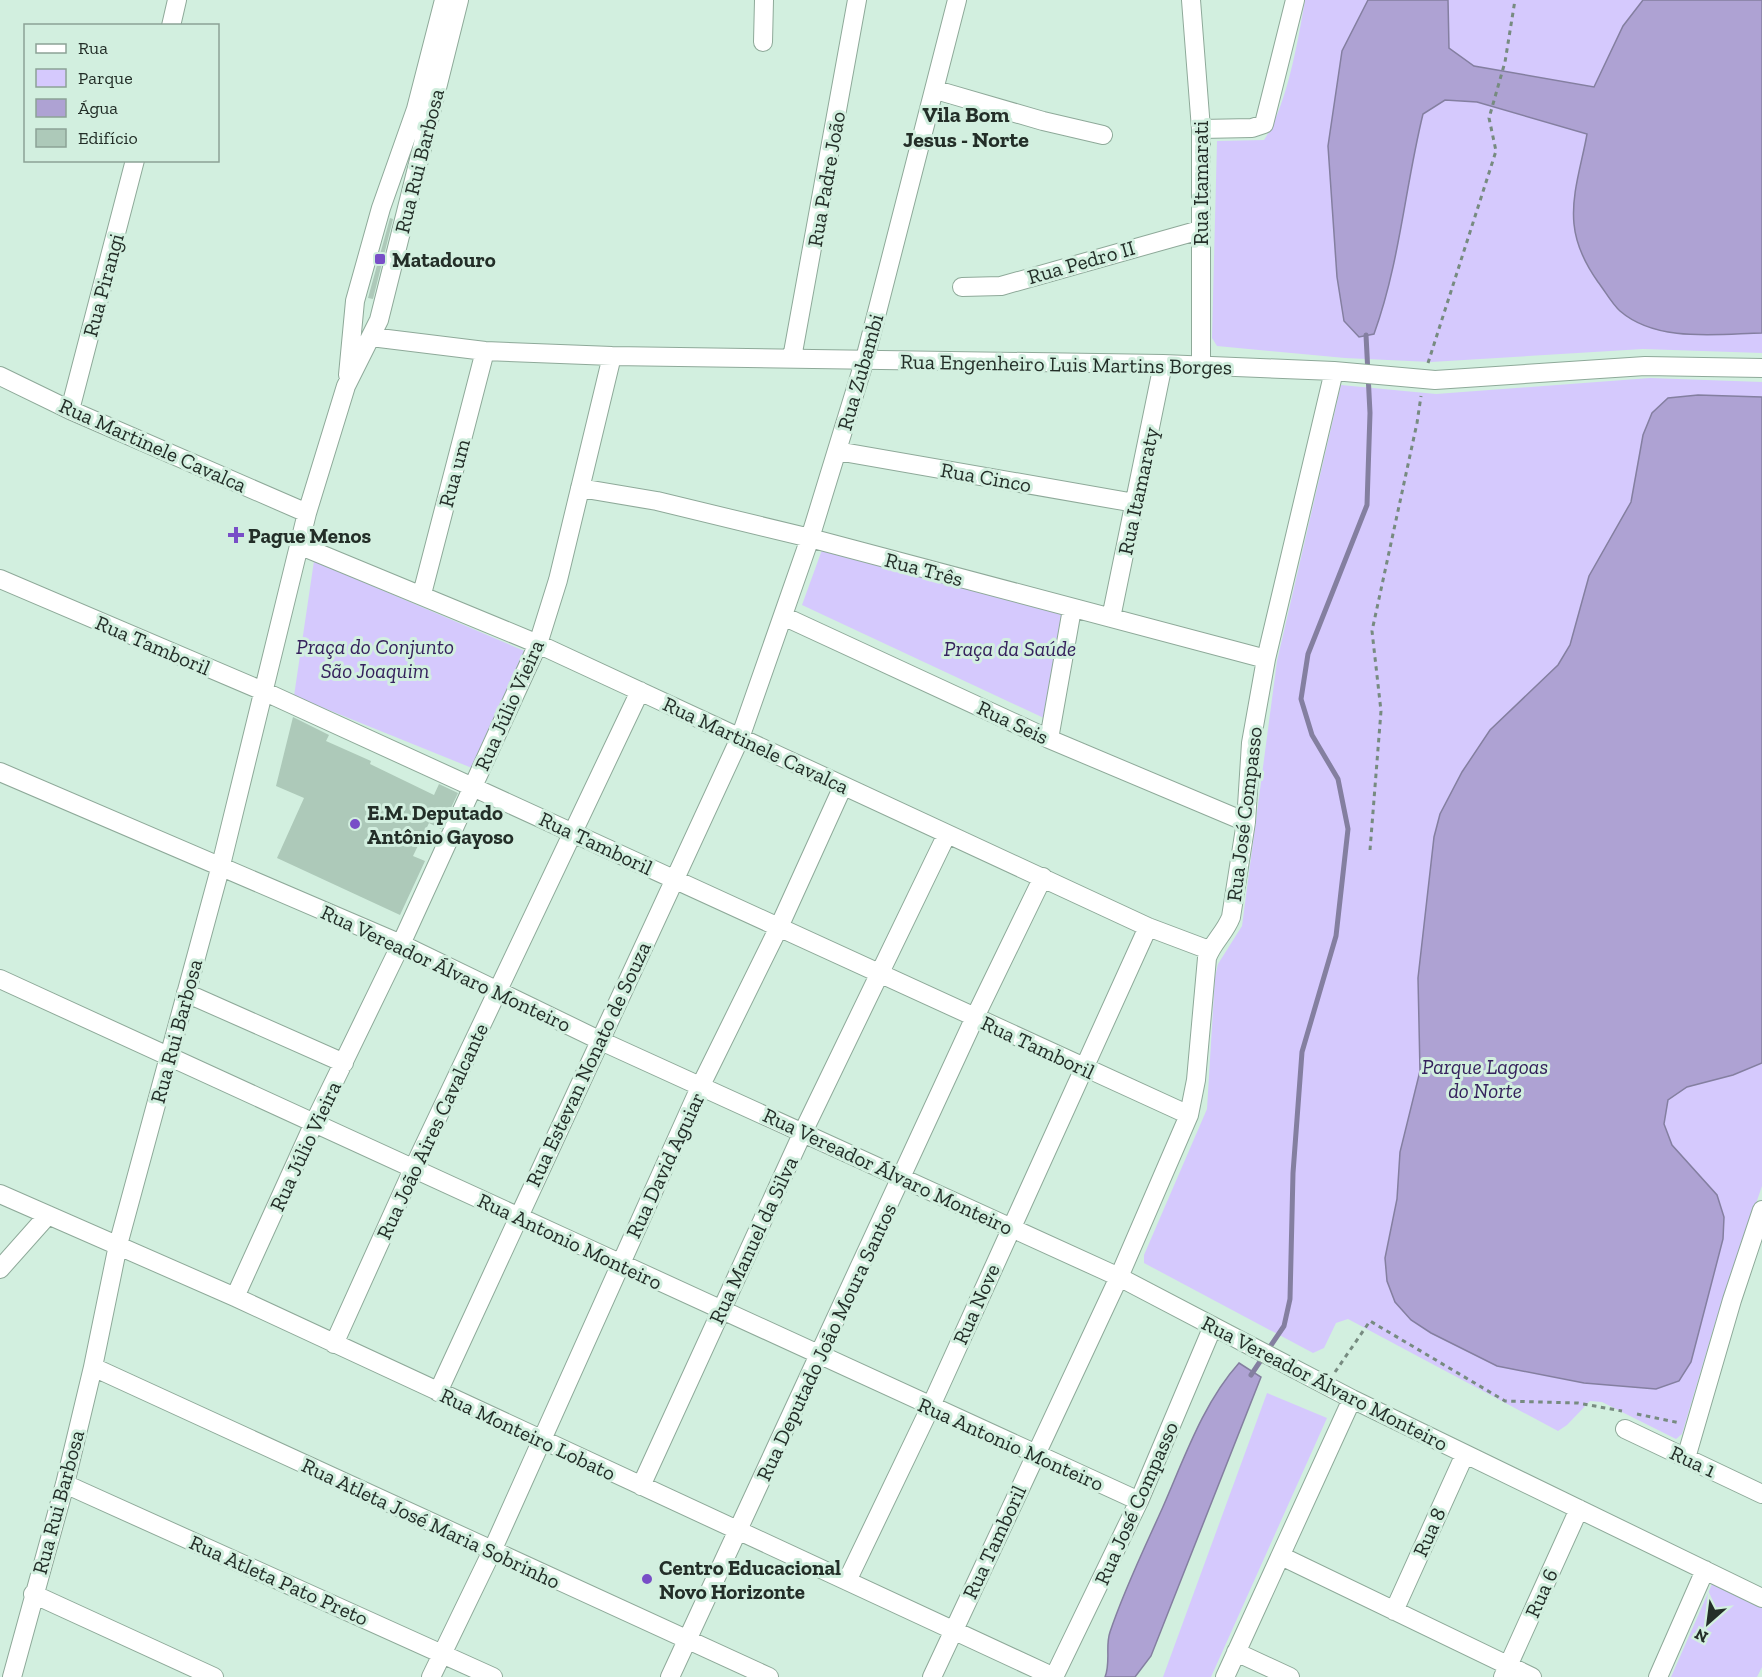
<svg xmlns="http://www.w3.org/2000/svg" width="1762" height="1677" viewBox="0 0 1762 1677" font-family="'Zilla Slab',serif">
<style>
.green{fill:#d5c9fd}
.water{fill:#aea2d3;stroke:#847fa0;stroke-width:1.5}
.lines{fill:none;stroke-linecap:round;stroke-linejoin:round}
.stream{stroke:#847fa0;stroke-width:5}
.building{fill:#adc9b9}
.minor-casing{stroke:#8ea999;stroke-width:20}
.path{stroke:#778b80;stroke-width:3;stroke-dasharray:4.5 4.5;stroke-linecap:butt}
.minor{stroke:#fff;stroke-width:18}
.poi-dot{fill:#784ec7;stroke:#d2efdf;stroke-width:2}
.labels{text-anchor:middle;dominant-baseline:central;stroke-width:6;stroke-linejoin:round;paint-order:stroke}
.street-label{font-size:21px;fill:#232e28;stroke:#d2efdf}
.poi-label{font-size:21px;font-weight:bold;fill:#232e28;stroke:#d2efdf;text-anchor:start}
.park-label{font-size:21px;font-style:italic;fill:#35215c;stroke:#d2efdf}
.neighbourhood-label{font-size:22px;font-weight:bold;fill:#232e28;stroke:#d2efdf}
</style>
<rect width="100%" height="100%" fill="#d2efdf"/>
<!-- green -->
<path class="green" d="M1305 0H1762V353L1643 349 1431 362 1345 358 1217 346 1212 338 1217 141 1264 140C1287 106 1298 41 1305 0Z
M1650 378 1762 382V1186L1716 1320 1682 1434 1676 1439 1602 1402 1590 1401 1567 1425 1558 1431 1348 1319 1336 1323 1324 1348 1313 1353 1144 1263V1255L1207 1109 1215 977 1218 964 1242 926 1277 661 1341 385 1436 394Z
M823 547 1067 612 1046 719 802 605Z
M314 561 527 652 472 768 294 696Z
M1267 1393 1327 1418 1211 1677H1163Z
M1712 1584 1762 1606V1667L1757 1677H1671Z"/>
<!-- water -->
<path class="water" d="M1368 0H1448L1449 48 1474 66 1594 87 1623 26 1643 0H1762V333C1718 334 1657 343 1620 311 1612 304 1605 291 1598 282 1586 265 1576 245 1574 224 1571 194 1582 163 1587 134L1477 102 1445 100 1423 114C1405 187 1400 262 1374 334L1359 337 1344 321 1337 277 1328 146 1342 51Z
M1698 395 1762 397V1063L1733 1075 1687 1087 1668 1100 1664 1124 1672 1145 1717 1195 1724 1217 1723 1239 1691 1362 1679 1381 1656 1389 1584 1383 1497 1366 1431 1333 1411 1320 1395 1302 1387 1281 1385 1258 1397 1199 1400 1152 1420 1071 1418 978 1434 837 1440 814 1462 772 1490 730 1558 665 1570 645 1589 576 1631 502 1643 435 1652 413 1668 398Z
M1239 1363 1261 1377 1151 1656 1135 1677H1105C1111 1662 1105 1646 1110 1632 1124 1590 1144 1549 1162 1509 1184 1459 1203 1403 1239 1363Z"/>
<g class="lines">
<!-- stream -->
<path class="stream" d="M1251 1375 1284 1326 1290 1299 1293 1173 1302 1052 1336 936 1348 829 1338 779 1312 735 1301 699 1308 654 1367 505 1370 413 1366 335"/>
</g>
<!-- building -->
<path class="building" d="M390 218 393 219 373 299 368 298Z
M293 717 329 735 326 741 371 761 370 764 434 795 439 784 458 793 441 829 429 823 413 856 425 861 400 915 277 858 304 798 276 786Z"/>
<g class="lines">
<!-- minor casing -->
<g class="minor-casing">
<path id="minor" d="M1191 0 1201 129V366
M171 26 177 0
M763 42 764 0
M936 90 1043 121 1103 135
M1201 129 1252 128 1264 124 1295 0
M962 287 1001 286 1200 230
M371 337 485 351 612 356 1163 364 1334 371 1435 380 1645 366 1762 368
M792 358 857 0
M348 375 355 301 381 208 416 109 444 0
M0 376 70 410 307 513
M70 410 135 160
M837 451 1135 503
M580 488 657 501 810 538 1266 659
M301 546 538 644 1148 927 1209 950
M0 579 263 691 1189 1115
M422 594 485 351
M783 616 1049 739 1246 822
M1111 618 1163 364
M1049 739 1072 609
M0 772 401 944 601 1041 1119 1277 1352 1399 1762 1598
M0 979C381 1150 758 1330 1139 1501
M186 993 344 1063
M0 1194 235 1297 1054 1677
M0 1269 48 1215
M235 1297 314 1123 401 944 538 644 558 580 612 356
M334 1344 413 1169 640 691
M93 1367 769 1677
M438 1392 740 738 810 538 865 359 957 0
M1625 1429 1762 1494
M1686 1458 1732 1300 1762 1210
M65 1484 493 1677
M641 1486 803 1132 947 834
M1281 1556 1532 1677
M847 1581 930 1408 1148 927
M33 1594 214 1677
M1394 1611 1465 1454
M1236 1652 1290 1677
M12 1677 65 1484 93 1367 118 1245 221 865 307 513 346 386 379 320 459 0
M431 1677 492 1551 701 1085 779 927 843 786
M670 1677 975 1017 1043 877
M932 1677 1119 1277 1189 1115 1196 1080 1207 958C1212 943 1225 933 1231 917L1246 822 1251 743 1266 659 1334 371
M1054 1677 1139 1501 1213 1326
M1225 1677 1352 1399
M1503 1677 1579 1509
M1658 1677 1705 1570"/>
</g>
<!-- path -->
<path class="path" d="M1428 363 1496 151 1489 118 1505 62 1515 0
M1370 850 1381 711 1372 631 1417 423 1421 396
M1335 1372 1370 1321 1505 1401 1578 1403 1622 1411
M1637 1414 1680 1423"/>
<!-- minor -->
<use href="#minor" class="minor"/>
</g>
<!-- markers -->
<g class="poi-dot">
<rect x="374" y="253" width="12" height="12" rx="3"/>
<path d="M233 526h6v6h6v6h-6v6h-6v-6h-6v-6h6z"/>
<circle cx="355" cy="824" r="6"/>
<circle cx="647" cy="1579" r="6"/>
</g>
<g class="labels">
<!-- street labels -->
<g class="street-label">
<text transform="translate(419 161) rotate(-76)">Rua Rui Barbosa</text>
<text transform="translate(826 179) rotate(-80)">Rua Padre João</text>
<text transform="translate(1200 183) rotate(-90)">Rua Itamarati</text>
<text transform="translate(1081 262) rotate(-16)">Rua Pedro II</text>
<text transform="translate(103 285) rotate(-75)">Rua Pirangi</text>
<text transform="translate(1066 364) rotate(1)">Rua Engenheiro Luis Martins Borges</text>
<text transform="translate(860 372) rotate(-74)">Rua Zubambi</text>
<text transform="translate(153 445) rotate(24)">Rua Martinele Cavalca</text>
<text transform="translate(454 473) rotate(-75)">Rua um</text>
<text transform="translate(986 477) rotate(10)">Rua Cinco</text>
<text transform="translate(1138 491) rotate(-78)">Rua Itamaraty</text>
<text transform="translate(924 569) rotate(15)">Rua Três</text>
<text transform="translate(153 645) rotate(23)">Rua Tamboril</text>
<text transform="translate(509 705) rotate(-66)">Rua Júlio Vieira</text>
<text transform="translate(1013 722) rotate(25)">Rua Seis</text>
<text transform="translate(756 745) rotate(25)">Rua Martinele Cavalca</text>
<text transform="translate(1244 814) rotate(-83)">Rua José Compasso</text>
<text transform="translate(596 843) rotate(25)">Rua Tamboril</text>
<text transform="translate(446 968) rotate(25)">Rua Vereador Álvaro Monteiro</text>
<text transform="translate(176 1031) rotate(-75)">Rua Rui Barbosa</text>
<text transform="translate(1038 1047) rotate(25)">Rua Tamboril</text>
<text transform="translate(588 1064) rotate(-65)">Rua Estevan Nonato de Souza</text>
<text transform="translate(432 1131) rotate(-65)">Rua João Aires Cavalcante</text>
<text transform="translate(305 1146) rotate(-65)">Rua Júlio Vieira</text>
<text transform="translate(665 1165) rotate(-65)">Rua David Aguiar</text>
<text transform="translate(888 1171) rotate(25)">Rua Vereador Álvaro Monteiro</text>
<text transform="translate(753 1240) rotate(-65)">Rua Manuel da Silva</text>
<text transform="translate(570 1241) rotate(25)">Rua Antonio Monteiro</text>
<text transform="translate(976 1304) rotate(-66)">Rua Nove</text>
<text transform="translate(826 1342) rotate(-65)">Rua Deputado João Moura Santos</text>
<text transform="translate(1325 1383) rotate(27)">Rua Vereador Álvaro Monteiro</text>
<text transform="translate(528 1434) rotate(25)">Rua Monteiro Lobato</text>
<text transform="translate(1011 1444) rotate(24)">Rua Antonio Monteiro</text>
<text transform="translate(1693 1461) rotate(25)">Rua 1</text>
<text transform="translate(58 1502) rotate(-75)">Rua Rui Barbosa</text>
<text transform="translate(1136 1503) rotate(-66)">Rua José Compasso</text>
<text transform="translate(431 1523) rotate(25)">Rua Atleta José Maria Sobrinho</text>
<text transform="translate(1429 1532) rotate(-66)">Rua 8</text>
<text transform="translate(994 1542) rotate(-65)">Rua Tamboril</text>
<text transform="translate(279 1580) rotate(24)">Rua Atleta Pato Preto</text>
<text transform="translate(1541 1593) rotate(-66)">Rua 6</text>
</g>
<!-- poi labels -->
<g class="poi-label">
<text x="392" y="259">Matadouro</text>
<text x="248" y="535">Pague Menos</text>
<text x="367" y="812">E.M. Deputado<tspan x="367" dy="24">Antônio Gayoso</tspan></text>
<text x="659" y="1567">Centro Educacional<tspan x="659" dy="24">Novo Horizonte</tspan></text>
</g>
<!-- park labels -->
<g class="park-label">
<text x="375" y="646">Praça do Conjunto<tspan x="375" dy="24">São Joaquim</tspan></text>
<text x="1010" y="648">Praça da Saúde</text>
<text x="1485" y="1066">Parque Lagoas<tspan x="1485" dy="24">do Norte</tspan></text>
</g>
<!-- neighbourhood labels -->
<g class="neighbourhood-label">
<text x="966" y="114">Vila Bom<tspan x="966" dy="25">Jesus - Norte</tspan></text>
</g>
</g>
<!-- legend -->
<rect x="24" y="24" width="195" height="138" fill="#d2efdf" stroke="#8ca296" stroke-width="1.5"/>
<rect x="36" y="44" width="30" height="9" fill="#ffffff" stroke="#8ca296" stroke-width="1.5"/>
<text x="78" y="54" font-size="18" fill="#232e28">Rua</text>
<rect x="36" y="69" width="30" height="18" fill="#d5c9fd" stroke="#8ca296" stroke-width="1.5"/>
<text x="78" y="84" font-size="18" fill="#232e28">Parque</text>
<rect x="36" y="99" width="30" height="18" fill="#aea2d3" stroke="#8ca296" stroke-width="1.5"/>
<text x="78" y="114" font-size="18" fill="#232e28">Água</text>
<rect x="36" y="129" width="30" height="18" fill="#adc9b9" stroke="#8ca296" stroke-width="1.5"/>
<text x="78" y="144" font-size="18" fill="#232e28">Edifício</text>
<!-- north arrow -->
<g transform="translate(1708 1623) rotate(208)" stroke="#d2efdf" stroke-width="4.5" paint-order="stroke">
<path d="M0-4.5L10 22L0 15L-10 22Z" fill="#232e28"/>
<text y="-9" font-size="16" font-weight="bold" text-anchor="middle" fill="#232e28">N</text>
</g>
</svg>
